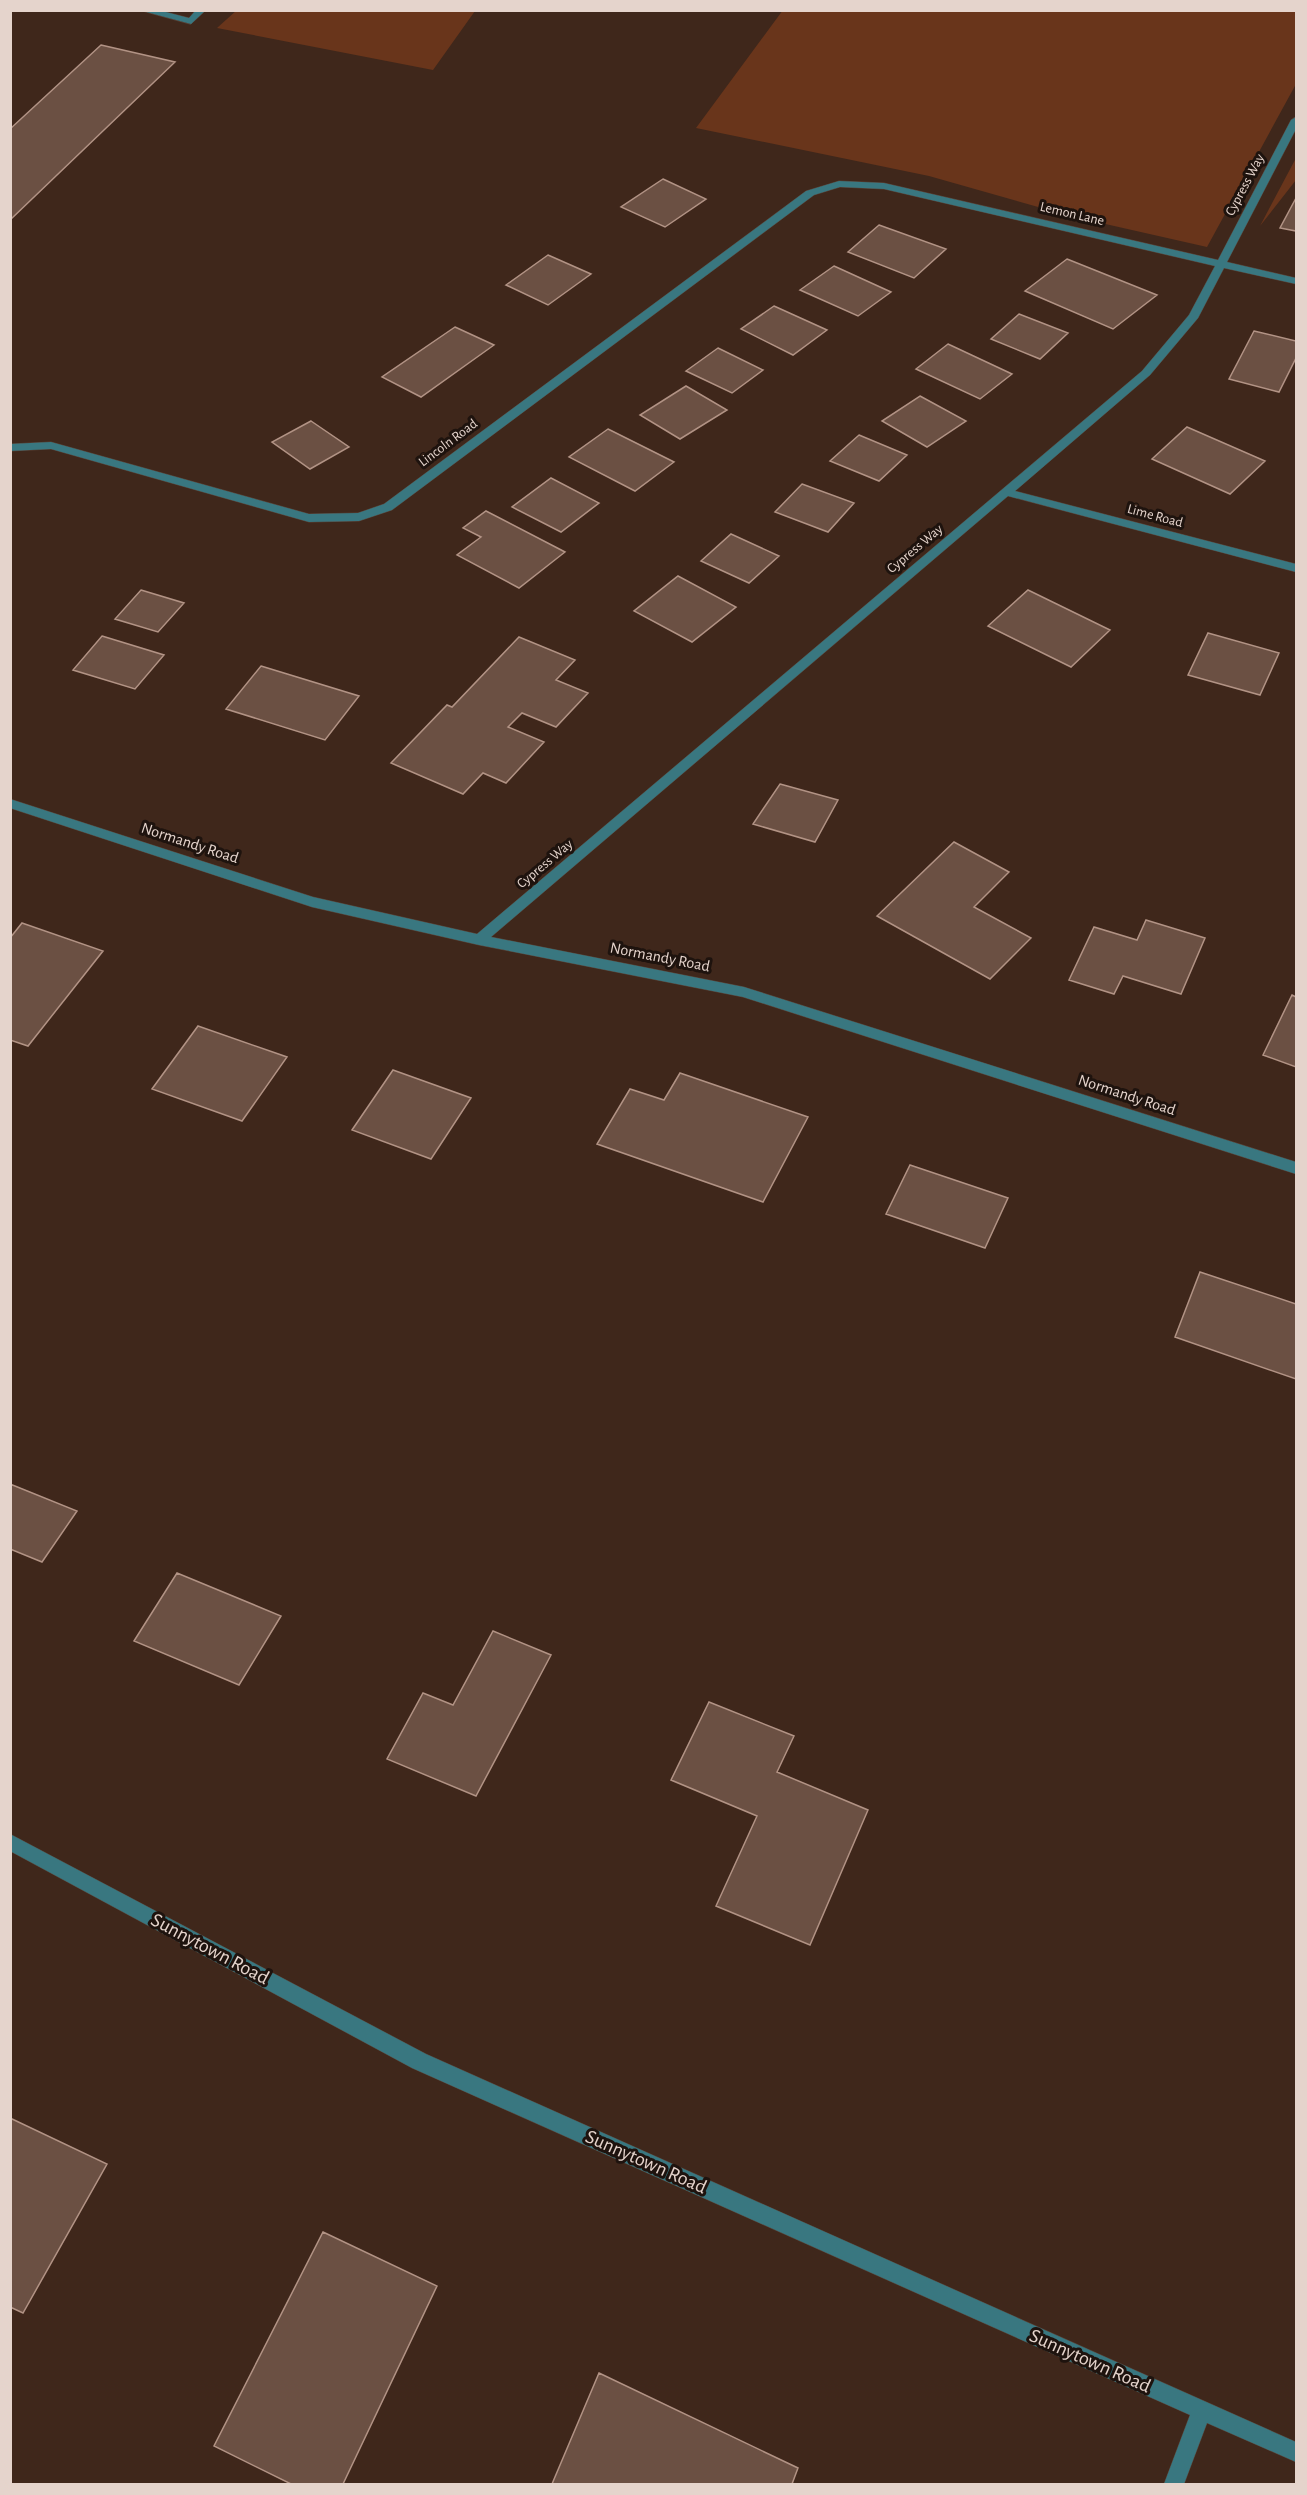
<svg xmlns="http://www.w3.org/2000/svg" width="1307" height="2495" viewBox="0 0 1307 2495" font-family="'Alegreya Sans',sans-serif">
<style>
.green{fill:#69351b}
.building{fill:#6b5043;stroke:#b29385;stroke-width:1.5}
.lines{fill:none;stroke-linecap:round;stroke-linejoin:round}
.minor-casing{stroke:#5a4337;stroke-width:1}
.minor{fill:#397780;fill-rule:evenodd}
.labels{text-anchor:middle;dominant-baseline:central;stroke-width:6;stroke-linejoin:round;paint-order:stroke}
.far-street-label{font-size:14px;fill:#e5d4cc;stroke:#1e130e}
.street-label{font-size:16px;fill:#e5d4cc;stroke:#1e130e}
.near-street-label{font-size:20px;fill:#e5d4cc;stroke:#1e130e}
</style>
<rect width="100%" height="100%" fill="#3f271b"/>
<!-- green -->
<path class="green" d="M237 10H474L475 11 433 70 217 28Z
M783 10 1296 11V84L1207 247 1070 216 929 176 696 128Z
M1296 158V180L1260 226Z"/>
<!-- building -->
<path class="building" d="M101 45 175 62 10 220V129Z
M663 179 706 199 665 227 621 207Z
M1296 198V231L1280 228Z
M879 225 946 249 914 278 848 252Z
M548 255 591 274 548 305 506 285Z
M1067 259 1157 295 1113 329 1025 291Z
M834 266 891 292 858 316 800 290Z
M774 306 827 330 793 355 741 329Z
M1019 314 1068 333 1040 359 991 339Z
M455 327 494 345 421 397 382 377Z
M1254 331 1296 341V358L1279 392 1229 379Z
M948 344 1012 374 980 399 916 369Z
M718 348 763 370 732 393 686 371Z
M686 386 727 410 680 439 640 415Z
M920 396 966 421 927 447 882 421Z
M311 421 349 447 310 469 272 442Z
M1187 427 1265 461 1230 494 1152 459Z
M608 429 674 462 635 491 569 457Z
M859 435 907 455 879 481 830 461Z
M551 478 599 503 561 532 512 507Z
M802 484 854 503 828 532 775 512Z
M486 511 565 552 519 588 457 555 481 537 463 528Z
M731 534 779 556 749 583 701 561Z
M678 576 736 607 692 642 634 611Z
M141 590 184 603 158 632 115 619Z
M1028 590 1110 630 1071 667 988 626Z
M1208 633 1279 653 1260 695 1188 675Z
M102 636 164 655 135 689 73 670Z
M519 637 575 660 556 680 588 693 556 727 522 713 508 727 544 742 506 783 483 773 463 794 391 763 447 705 452 707Z
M261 666 359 696 325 740 226 709Z
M780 784 838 800 815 842 753 824Z
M954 842 1009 872 974 907 1031 938 990 979 877 916Z
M1146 920 1205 938 1181 994 1123 976 1114 994 1069 980 1094 927 1137 940Z
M22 923 103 951 28 1046 10 1040V938Z
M1292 995 1296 997V1067L1263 1055Z
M198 1026 287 1057 242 1121 152 1089Z
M393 1070 471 1098 431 1159 352 1130Z
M680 1073 808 1117 763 1202 597 1144 630 1089 664 1100Z
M910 1165 1008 1198 985 1248 886 1214Z
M1200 1272 1296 1304V1379L1175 1337Z
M10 1484 77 1511 42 1562 10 1549Z
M177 1573 281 1616 239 1685 134 1641Z
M493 1631 551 1655 476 1796 387 1759 423 1693 453 1705Z
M709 1702 794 1736 777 1772 868 1810 810 1945 716 1906 757 1816 671 1780Z
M10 2118 107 2164 23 2313 10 2307Z
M323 2232 437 2286 343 2484H291L214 2446Z
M599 2373 798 2468 792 2484H552Z"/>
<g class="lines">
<!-- minor casing -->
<g class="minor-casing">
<path id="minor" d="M139 10H158L189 18 196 10H206L191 24Z
M1296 117V129L1227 262 1296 278V284L1224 268 1198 318 1150 375 1015 491 1296 564V572L1008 496 491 937 744 987 1296 1162V1174L743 997 479 945 312 907 10 808V799L313 897 477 934 1142 371 1189 315 1215 266 884 189 840 187 814 195 392 510 359 521 309 522 51 449 10 451V444L51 442 309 514 358 513 384 504 806 191 839 181 884 183 1218 260 1291 120Z
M10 1834 426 2054 1296 2442V2462L1207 2423 1184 2484H1164L1190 2415 412 2068 10 1851Z"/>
</g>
<!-- minor -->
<use href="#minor" class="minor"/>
</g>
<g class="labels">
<!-- far-street labels -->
<g class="far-street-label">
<text transform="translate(1245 185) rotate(-62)">Cypress Way</text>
<text transform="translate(1072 214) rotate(13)">Lemon Lane</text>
<text transform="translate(448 443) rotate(-37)">Lincoln Road</text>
<text transform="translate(1155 516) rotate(15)">Lime Road</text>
<text transform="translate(915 549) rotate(-40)">Cypress Way</text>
<text transform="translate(545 864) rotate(-40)">Cypress Way</text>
</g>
<!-- street labels -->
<g class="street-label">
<text transform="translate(190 843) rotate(18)">Normandy Road</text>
<text transform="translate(660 957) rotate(11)">Normandy Road</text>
<text transform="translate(1127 1095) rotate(18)">Normandy Road</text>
</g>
<!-- near-street labels -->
<g class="near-street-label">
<text transform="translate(210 1949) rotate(28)">Sunnytown Road</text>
<text transform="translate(646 2162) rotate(24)">Sunnytown Road</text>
<text transform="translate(1090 2361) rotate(24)">Sunnytown Road</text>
</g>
</g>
<!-- border -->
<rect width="1307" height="2495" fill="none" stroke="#e5d4cc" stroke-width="24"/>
</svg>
